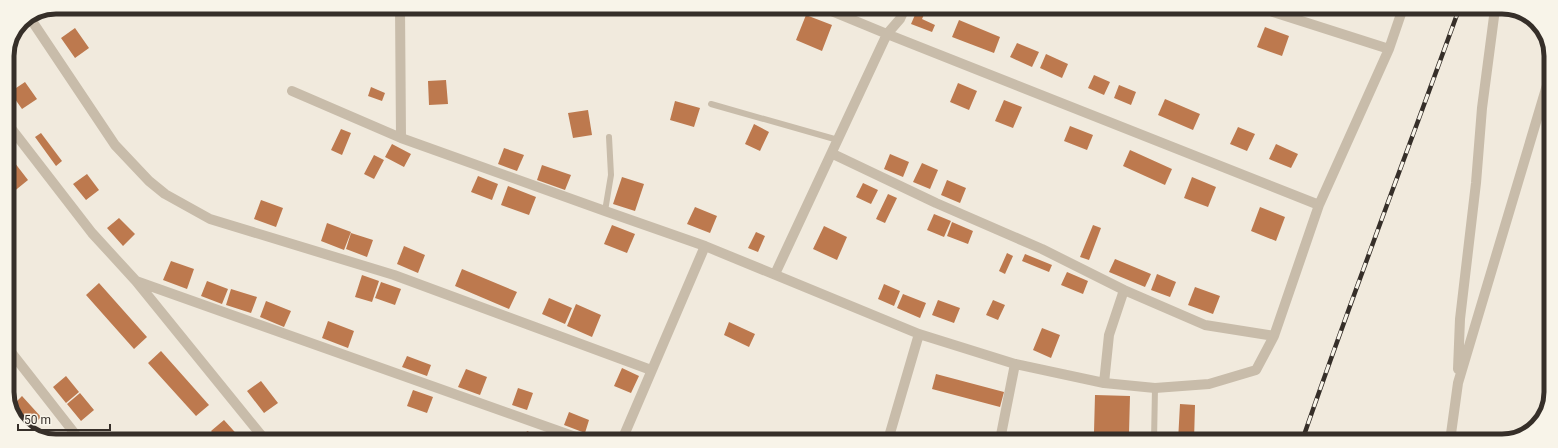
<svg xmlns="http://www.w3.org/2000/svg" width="1558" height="448" viewBox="0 0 1558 448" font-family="Roboto,sans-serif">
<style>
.building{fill:#bd794e}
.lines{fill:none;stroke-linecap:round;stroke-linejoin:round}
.lane{stroke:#c8bcaa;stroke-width:6}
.street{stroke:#c8bcaa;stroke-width:10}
.rail-casing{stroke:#362f29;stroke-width:4.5}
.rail{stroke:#f8f4e9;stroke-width:3;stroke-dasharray:9;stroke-linecap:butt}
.rim{fill:none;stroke:#362f29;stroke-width:5}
</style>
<rect width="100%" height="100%" fill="#f1eadd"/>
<!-- building -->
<path class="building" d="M918 8H927L922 19 935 25 932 32 911 24Z
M806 15 832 25 822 51 796 40Z
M959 20 1000 37 994 53 952 37Z
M1265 27 1289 36 1282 56 1257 47Z
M75 28 89 48 75 58 61 38Z
M1017 43 1039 52 1032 67 1010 57Z
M1046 54 1068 64 1062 78 1040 68Z
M1094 75 1110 82 1104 95 1088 88Z
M446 80 448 104 429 105 428 81Z
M25 82 37 99 22 109 10 92Z
M958 83 977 91 969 110 950 102Z
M1119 85 1136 92 1131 105 1114 98Z
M371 87 385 93 382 101 368 96Z
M1165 99 1200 114 1193 130 1158 115Z
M1004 100 1022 107 1013 128 995 121Z
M675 101 700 108 694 127 670 120Z
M588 110 592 135 573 138 568 113Z
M754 124 769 132 760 151 745 144Z
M1070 126 1093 135 1087 150 1064 141Z
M1238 127 1255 134 1247 151 1230 144Z
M341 129 351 133 342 155 331 150Z
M41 133 62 161 56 166 35 137Z
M392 144 411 154 404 167 385 157Z
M1276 144 1298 154 1291 168 1269 159Z
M504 148 524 155 517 171 498 164Z
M1130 150 1172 169 1165 185 1123 166Z
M890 154 909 162 903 177 884 169Z
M374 155 384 160 374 179 364 174Z
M11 158 28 180 12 193 7 187V160Z
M922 163 938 170 930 189 913 182Z
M542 165 571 175 565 190 537 180Z
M87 174 99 190 86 200 73 184Z
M478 176 498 184 492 200 471 192Z
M622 177 644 184 635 211 613 204Z
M1192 177 1216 187 1208 207 1184 198Z
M947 180 966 188 960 203 941 195Z
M863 183 878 190 871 204 856 197Z
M508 186 536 197 529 215 501 205Z
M888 194 897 198 885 223 876 219Z
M261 200 283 208 276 227 254 219Z
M695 207 717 216 710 233 687 224Z
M1260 207 1285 217 1276 241 1251 231Z
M934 214 951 221 944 237 927 230Z
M119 218 135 234 123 246 107 228Z
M952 222 973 231 968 244 947 236Z
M327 223 351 232 344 250 321 241Z
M612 225 635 234 627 253 604 244Z
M1093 225 1101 228 1089 260 1080 257Z
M824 226 847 237 837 260 813 249Z
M756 232 765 236 758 252 748 248Z
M351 233 373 240 367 257 346 249Z
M404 246 425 255 418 273 397 264Z
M1007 253 1013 256 1005 274 999 271Z
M1025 254 1052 265 1049 272 1022 261Z
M1115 259 1151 274 1145 287 1109 272Z
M171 261 194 269 187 289 163 280Z
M462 269 517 292 509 309 455 286Z
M1067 272 1088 281 1083 294 1061 285Z
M1157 274 1176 282 1170 297 1151 290Z
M362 275 379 281 372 302 355 297Z
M207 281 228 289 222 304 201 296Z
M381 282 401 289 395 305 375 298Z
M99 283 147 337 134 349 86 295Z
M884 284 900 291 894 306 878 299Z
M1195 287 1220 296 1213 314 1188 305Z
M231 289 257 297 251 313 226 305Z
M903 294 926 303 920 318 897 308Z
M549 298 572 308 565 324 542 314Z
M938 300 960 308 954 323 932 315Z
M993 300 1005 305 998 320 986 315Z
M266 301 291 311 284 327 260 317Z
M576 304 601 315 592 337 567 326Z
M328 321 354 331 348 348 322 338Z
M729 322 755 334 749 347 724 335Z
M1042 328 1060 335 1051 358 1033 350Z
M161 351 209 405 196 416 148 363Z
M407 356 431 365 427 376 402 367Z
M622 368 639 376 631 393 614 386Z
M466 369 487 377 480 395 458 387Z
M936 374 1004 392 1000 407 932 389Z
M66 376 79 392 66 403 53 387Z
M261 381 278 403 264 413 247 391Z
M518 388 533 393 527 410 512 405Z
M413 390 433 397 427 413 407 406Z
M80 393 94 410 81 421 67 404Z
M1095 395 1130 396 1129 433 1094 432Z
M22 396 41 417 28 430 19 424 12 406Z
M1180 404 1195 405 1194 441H1178Z
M569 412 589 420 585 433 564 425Z
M224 420 242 440H218L211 431Z
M527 431 547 440H523Z"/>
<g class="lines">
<!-- lane -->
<path class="lane" d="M1286 16 1288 8
M711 104 838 140
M605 211 611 175 609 137
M1154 441 1155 388"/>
<!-- street -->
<path class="street" d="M400 7 401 138
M824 8 887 34 1319 205
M1261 8 1389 49
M30 18 115 145 149 181 165 194 210 219 394 275 651 370
M292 91 401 138 605 211 705 246 622 440
M7 123 92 233 136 281 265 440
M833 154 936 203 1042 249 1124 290 1205 325 1274 336
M705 246 919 334 1015 364 1104 383 1155 388 1209 384 1256 370 1274 336 1319 205 1389 49 1403 8
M775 274 887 34 900 19 905 8
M136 281 584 440
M7 347 79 439
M1458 369 1460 319 1476 183 1482 108 1495 9
M1104 383 1109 335 1124 290
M888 440 919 334
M1000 440 1015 364
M1450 441 1458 383 1551 72"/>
<!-- rail casing -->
<g class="rail-casing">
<path id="rail" d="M1302 441C1352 296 1407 153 1459 9"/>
</g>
<!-- rail -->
<use href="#rail" class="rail"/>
</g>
<!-- crop -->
<path d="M0 0H1558V448H0ZM56 14H1502A42 42 0 0 1 1544 56V392A42 42 0 0 1 1502 434H56A42 42 0 0 1 14 392V56A42 42 0 0 1 56 14Z" fill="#f8f4e9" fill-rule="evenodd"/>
<path class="rim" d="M56 14H1502A42 42 0 0 1 1544 56V392A42 42 0 0 1 1502 434H56A42 42 0 0 1 14 392V56A42 42 0 0 1 56 14Z"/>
<!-- scale -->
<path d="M18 424v6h92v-6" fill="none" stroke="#362f29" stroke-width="2"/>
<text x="24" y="424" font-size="12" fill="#362f29" stroke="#f8f4e9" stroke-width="3" paint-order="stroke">50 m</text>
</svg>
